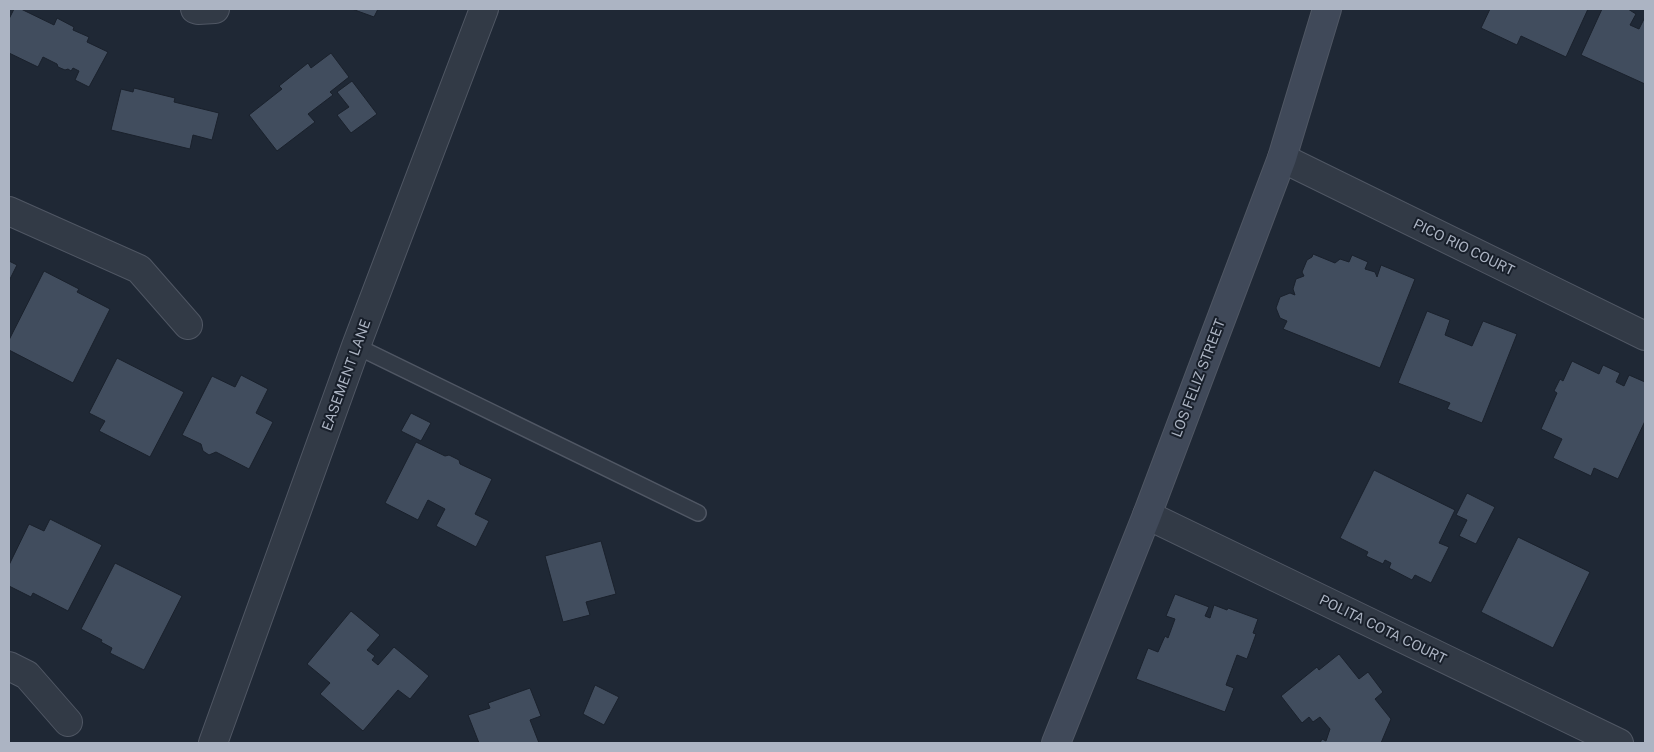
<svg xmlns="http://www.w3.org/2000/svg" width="1654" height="752" viewBox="0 0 1654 752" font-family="'Public Sans',sans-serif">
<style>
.building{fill:#414d5e;stroke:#1a212c}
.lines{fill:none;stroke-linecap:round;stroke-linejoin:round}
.lane-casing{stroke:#505764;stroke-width:18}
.street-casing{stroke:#505764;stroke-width:30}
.secondary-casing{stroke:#505764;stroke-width:30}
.lane{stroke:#323a46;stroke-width:15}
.street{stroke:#323a46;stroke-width:28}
.secondary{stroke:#404959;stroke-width:28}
.labels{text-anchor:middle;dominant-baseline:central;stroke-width:4;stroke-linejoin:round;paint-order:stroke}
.street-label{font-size:14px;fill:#acb4c3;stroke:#181f2a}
</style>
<rect width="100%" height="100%" fill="#1f2835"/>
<!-- building -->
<path class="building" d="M14 9H21L54 25 57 18 74 27 73 30 89 37 87 42 108 52 89 87 75 80 79 71 73 68 71 71 68 69 65 70 58 67 57 64 43 57 38 67 9 53V19Z
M352 9H378L374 17Z
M1490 9H1588L1566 57 1521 36 1517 45 1481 28Z
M1602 9H1628L1636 14 1630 25 1639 29 1645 17V84L1581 55Z
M331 53 349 77 330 92 333 95 308 114 315 122 277 151 249 115 282 89 279 86 308 63 311 68Z
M352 81 377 114 351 133 337 115 349 107 337 92Z
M134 88 175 98 174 102 219 113 212 140 193 135 190 149 111 130 121 89 133 92Z
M1313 254 1335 263 1340 259 1349 262 1352 255 1368 262 1365 269 1375 272 1377 277 1381 265 1415 279 1380 368 1283 329 1287 321 1280 318 1276 308 1280 297 1290 293 1295 295 1293 289 1296 279 1304 276 1302 272 1307 260 1312 257Z
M9 261 17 265 9 281Z
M44 271 79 289 77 292 110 309 73 383 9 350V340Z
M1427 311 1450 320 1445 335 1472 346 1483 321 1517 334 1482 423 1447 409 1450 403 1398 383Z
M117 358 184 392 150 457 99 431 105 421 89 413Z
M1572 361 1599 374 1603 365 1620 373 1616 382 1624 386 1629 375 1645 382V421L1618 479 1594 468 1591 476 1553 458 1562 439 1541 429 1557 393 1554 391 1560 379 1563 381Z
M241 375 268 389 256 413 273 422 249 469 216 452 209 455 203 451 201 444 182 435 212 376 235 387Z
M411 413 431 423 421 441 401 431Z
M416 442 445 456 449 455 459 460 460 464 492 479 475 514 489 521 476 547 436 526 445 509 428 500 418 520 385 503Z
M1374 470 1455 510 1439 543 1449 547 1431 583 1415 575 1412 580 1389 568 1391 563 1385 560 1383 564 1366 556 1368 552 1340 538Z
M1467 493 1495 507 1476 544 1459 536 1467 520 1456 515Z
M50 519 102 545 68 611 33 593 31 597 9 586V565L29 524 44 531Z
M1518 537 1590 572 1553 648 1481 612Z
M601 541 616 594 586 602 590 615 563 622 545 556Z
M115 563 182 596 144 670 110 653 112 648 101 642 102 640 81 629Z
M1175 594 1209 607 1205 616 1210 618 1214 605 1227 610 1228 608 1258 619 1253 633 1256 634 1247 659 1237 655 1226 685 1234 688 1225 712 1136 679 1148 648 1158 652 1165 636 1168 638 1175 619 1166 616Z
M351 611 380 635 367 650 375 656 372 660 378 665 394 647 429 676 410 699 398 690 363 731 320 694 330 683 307 664Z
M1339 654 1359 679 1368 672 1383 692 1375 699 1391 719 1381 743H1320L1322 739 1326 741 1330 729 1320 717 1313 722 1309 717 1302 723 1281 696 1317 667 1319 670Z
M595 685 619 697 604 725 583 714Z
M530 688 541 716 530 720 539 743H479L468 715 490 708 488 703Z"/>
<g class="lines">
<!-- lane casing -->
<g class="lane-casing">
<path id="lane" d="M356 346 698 513"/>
</g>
<!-- street casing -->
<g class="street-casing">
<path id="street" d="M195 9 198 10 215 9
M1282 158 1645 336
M9 211 139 269 188 325
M1147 515 1619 743
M9 666 27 675 68 722
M213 743 356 346 484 9"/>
</g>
<!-- secondary casing -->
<g class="secondary-casing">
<path id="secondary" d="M1056 743 1147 515 1282 158 1327 9"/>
</g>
<!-- lane -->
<use href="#lane" class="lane"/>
<!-- street -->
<use href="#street" class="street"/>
<!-- secondary -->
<use href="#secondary" class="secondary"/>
</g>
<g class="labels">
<!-- street labels -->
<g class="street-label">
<text transform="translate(1464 247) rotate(26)">PICO RIO COURT</text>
<text transform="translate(346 375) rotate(-70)">EASEMENT LANE</text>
<text transform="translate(1198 378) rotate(-69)">LOS FELIZ STREET</text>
<text transform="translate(1383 629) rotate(26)">POLITA COTA COURT</text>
</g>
</g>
<!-- border -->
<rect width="1654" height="752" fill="none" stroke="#acb4c3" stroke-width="20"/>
</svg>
